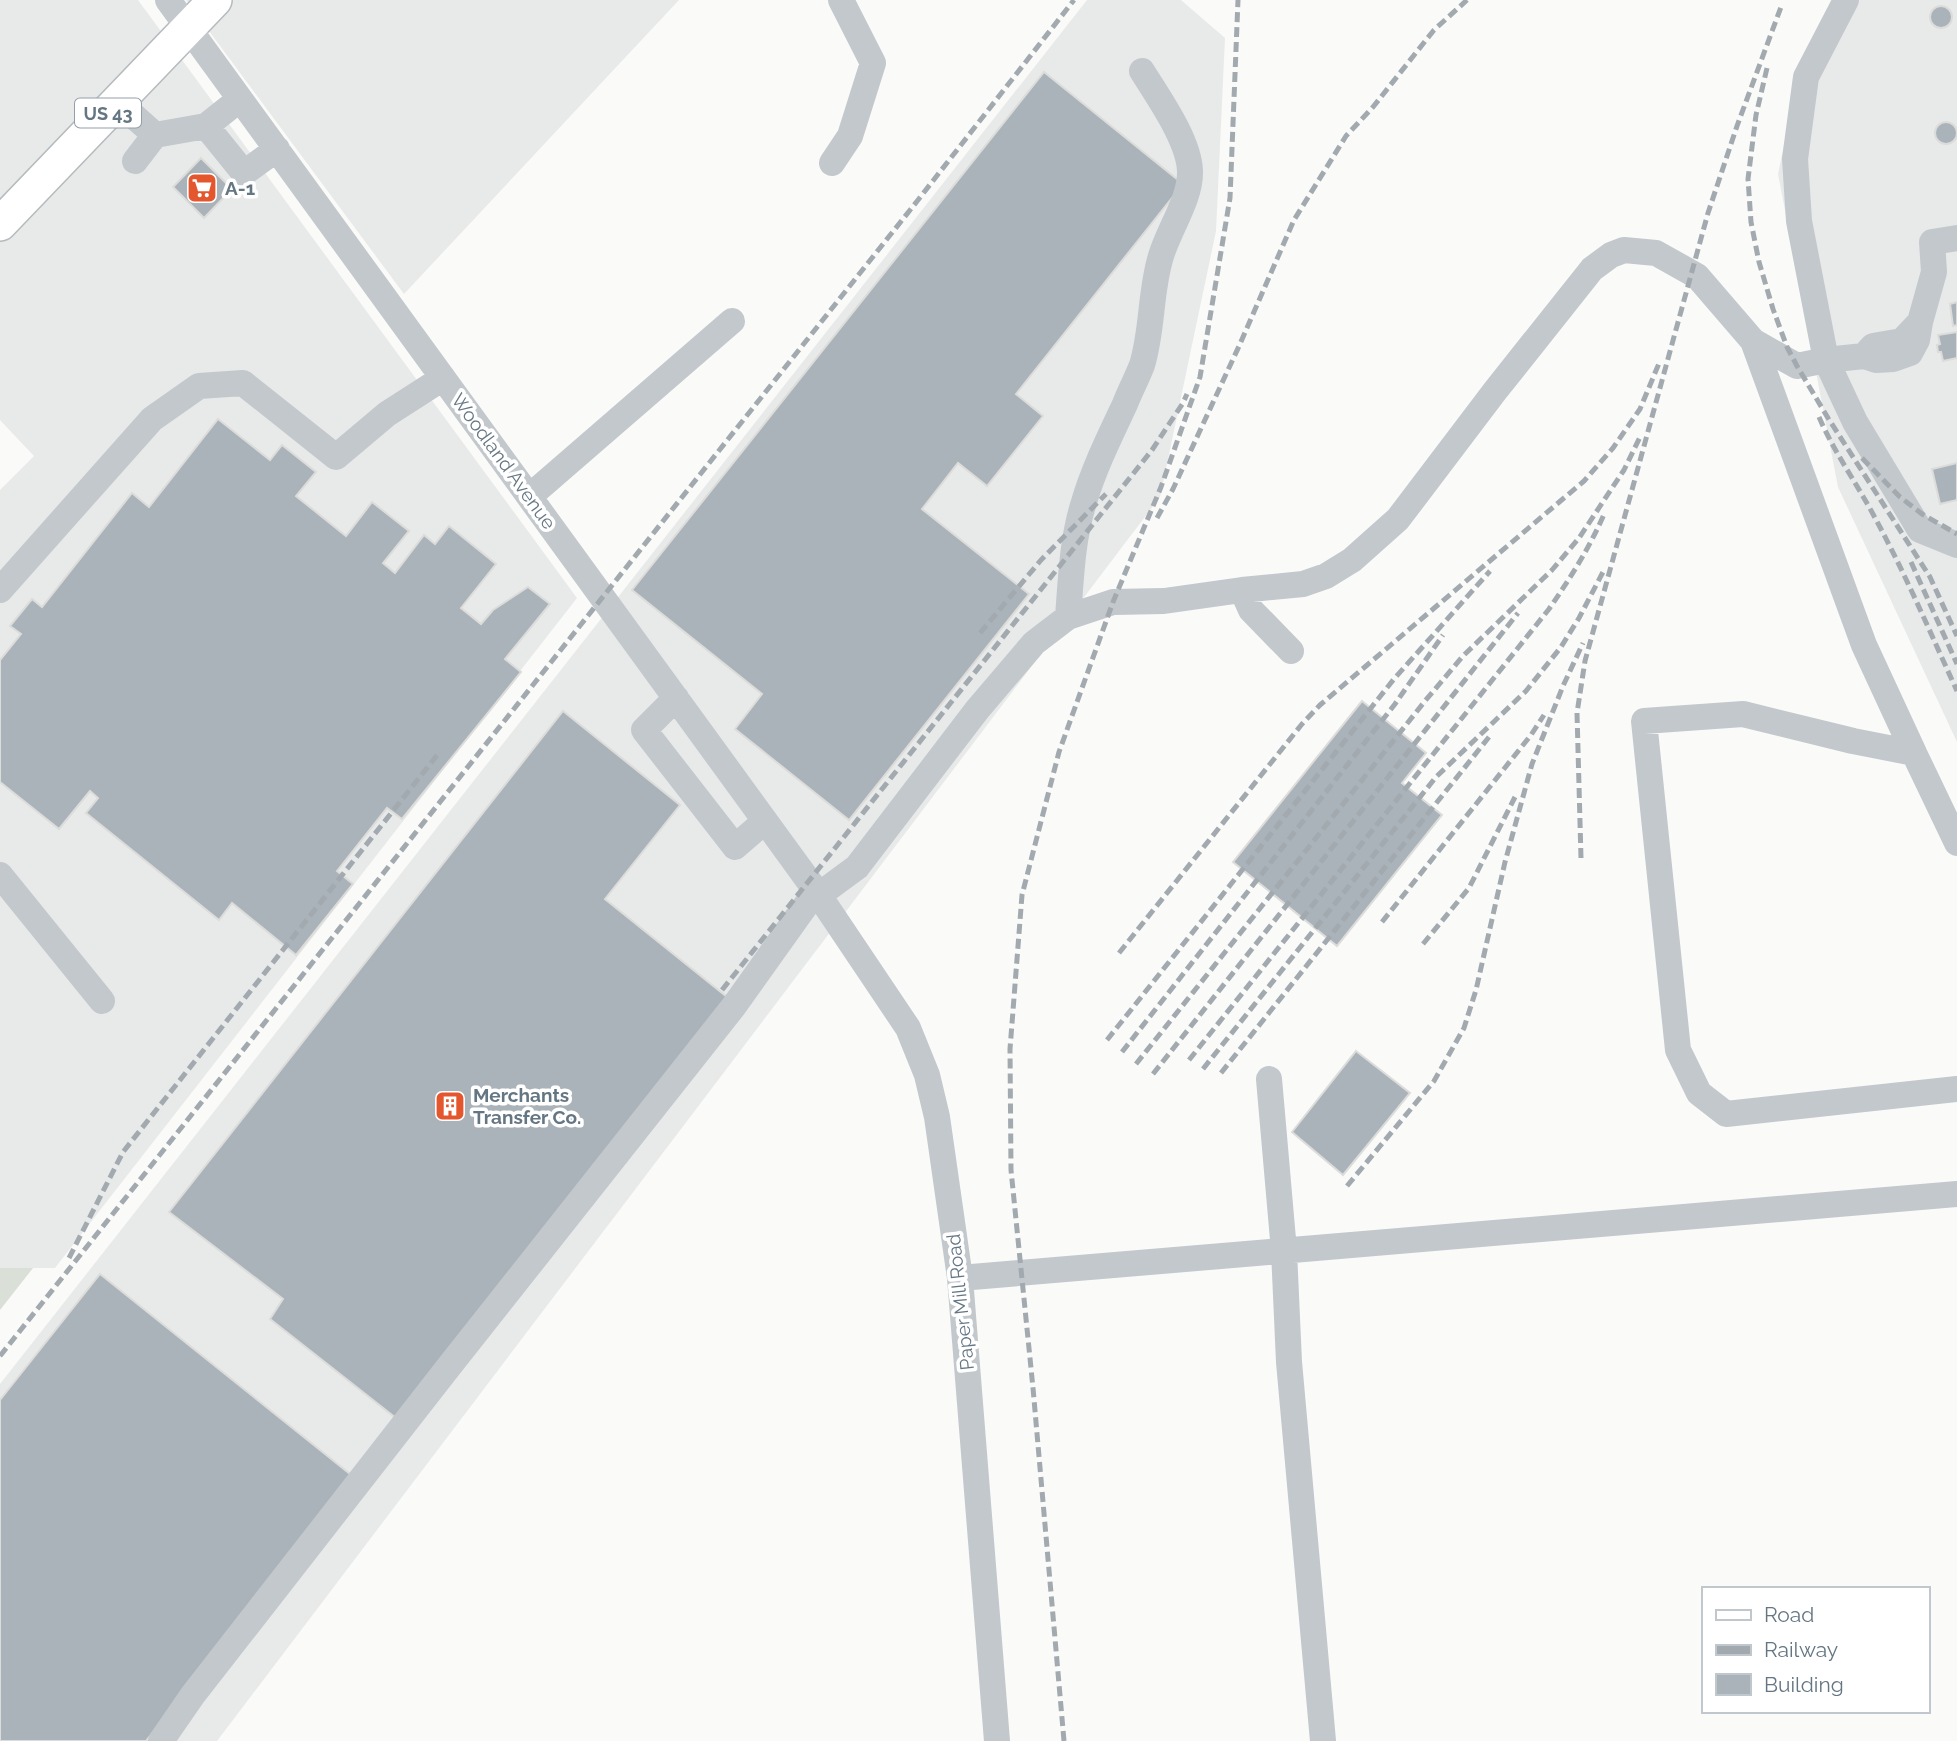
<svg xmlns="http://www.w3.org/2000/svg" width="1957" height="1741" viewBox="0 0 1957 1741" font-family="Raleway,sans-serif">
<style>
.built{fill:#e8e9e9}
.green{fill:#dadfd7}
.building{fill:#aab3b9;stroke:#dcdcda;stroke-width:2}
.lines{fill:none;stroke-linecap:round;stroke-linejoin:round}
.major-casing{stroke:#b5babe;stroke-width:36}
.minor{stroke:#c3c8cc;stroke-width:26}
.major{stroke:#fff;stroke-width:33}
.rail{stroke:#a2aab0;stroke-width:5;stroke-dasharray:10 5;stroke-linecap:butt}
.labels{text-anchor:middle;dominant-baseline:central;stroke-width:7;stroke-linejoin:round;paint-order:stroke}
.shield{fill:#fff;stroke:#939fa8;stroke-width:2}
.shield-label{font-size:18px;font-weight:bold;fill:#657683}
.poi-label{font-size:19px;font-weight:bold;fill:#657683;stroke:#fff;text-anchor:start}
.street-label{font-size:19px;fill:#657683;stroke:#fff}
</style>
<rect width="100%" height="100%" fill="#fafaf8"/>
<!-- built -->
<path class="built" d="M0 0H138L577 598 55 1268H0V490L34 456 0 420Z
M186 0H679L404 294Z
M1087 0H1181L1225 38 1216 231 1160 497 217 1741H0V1384Z
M1834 0H1957V742L1838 487 1778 174 1802 60Z"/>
<!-- green -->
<path class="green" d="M0 1268H33L0 1310Z"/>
<!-- building -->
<path class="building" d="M1930 17a11 11 0 1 1 22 0a11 11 0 1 1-22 0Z
M1044 72 1183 184 1016 394 1043 416 987 486 958 463 922 509 1029 594 849 820 735 729 762 694 632 590Z
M1935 133a11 11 0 1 1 22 0a11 11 0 1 1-22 0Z
M201 158 232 189 204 218 173 187Z
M1957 302V325L1953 326 1950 304Z
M1957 332V358L1943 361 1941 352H1938L1937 345 1940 344 1938 335Z
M218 419 270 460 282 445 316 472 296 496 346 536 372 502 409 531 383 563 395 573 424 535 435 544 449 526 496 564 461 608 481 624 493 610 528 587 550 604 505 659 521 672 402 819 387 808 337 871 353 884 296 955 232 903 219 920 86 813 98 798 90 791 59 829 0 782V660L21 634 10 626 32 599 42 607 132 493 149 507Z
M1957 463V500L1940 504 1932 469Z
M1362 701 1426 753 1402 783 1442 815 1337 946 1233 862Z
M563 711 680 805 605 899 732 1001 401 1422 270 1319 283 1299 169 1212Z
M1356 1051 1410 1093 1343 1175 1292 1132Z
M100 1274 355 1478 146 1741H0V1400Z"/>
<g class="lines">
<!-- major casing -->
<g class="major-casing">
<path id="major" d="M0 224 215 0"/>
</g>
<!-- minor -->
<path class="minor" d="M168 0 816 891 908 1028 927 1075 937 1117 960 1278 997 1741
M1846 0 1806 77 1795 159 1799 221 1826 360 1855 422 1920 530 1957 545
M118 102 155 135 206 126 240 99
M206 126 244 173 277 149
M135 161 155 135
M832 163 850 136 873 63 841 0
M1920 322 1934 272 1932 242 1957 238
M1753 341 1797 366 1826 360 1864 356 1876 360 1893 359 1910 353 1917 340 1920 322 1902 341 1873 346 1864 356
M530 496 732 321
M0 590 152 419 199 386 243 383 336 457 387 414 443 378
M1242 590 1251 610 1291 651
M1068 617C1071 579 1072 539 1084 502 1094 468 1110 436 1125 404 1130 391 1137 378 1142 365 1153 329 1150 291 1161 256 1169 229 1191 198 1190 171 1189 140 1158 97 1142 71
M676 698 644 730 735 847 765 821
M1957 843 1914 753 1853 741 1743 714 1644 721 1678 1050 1699 1093 1726 1114 1957 1089
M0 875 102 1001
M819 895 857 867 977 710 1034 643 1068 617 1113 602 1164 601 1242 590 1303 584 1326 576 1352 560 1398 519 1495 391 1592 269 1611 255 1624 250 1656 253 1697 276 1753 341 1864 645 1914 753
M1269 1079 1284 1251 1289 1362 1323 1741
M960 1278 1957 1194
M161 1741 192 1696 447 1369 734 1006 816 891"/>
<!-- major -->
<use href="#major" class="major"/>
<!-- rail -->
<path class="rail" d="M1767 68 1756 115 1748 179 1751 222 1759 262 1773 309 1787 347 1797 366 1828 418 1930 577 1957 636
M1819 417C1834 452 1856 482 1874 516 1905 573 1930 632 1957 691
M1862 458 1900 497 1922 514 1957 534
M1157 518 1173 489 1240 344 1294 220 1346 136 1373 107 1434 30 1467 0
M1911 562 1957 664
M980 633 1041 560 1106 494
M1581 858 1577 713 1585 661 1708 213 1737 126 1781 7
M1382 922 1531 735 1544 715
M1423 944 1469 888 1515 797
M1119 953 1302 724 1320 705 1584 481 1613 448 1640 409 1660 361
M722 990 1152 450 1183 403 1187 394
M1107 1040 1394 679 1490 571
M1122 1052 1395 704 1443 635
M1189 1060 1549 609C1571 577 1590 547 1605 512
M1136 1064 1425 701 1463 656 1552 570 1579 538 1624 470 1640 437
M1203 1069 1436 777 1526 691 1561 647 1579 618 1603 572
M1221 1073 1489 737
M1153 1074 1518 613
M1347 1186 1434 1081 1464 1028 1476 990 1505 862 1532 764 1563 686 1583 643
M69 1258 123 1152 438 754
M0 1356 918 200 1074 0
M1064 1741 1033 1388 1011 1170 1010 1049 1022 895 1059 752 1113 602 1161 487 1200 377 1230 198 1238 0"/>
</g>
<!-- icons -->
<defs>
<g id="supermarket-square" transform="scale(1.575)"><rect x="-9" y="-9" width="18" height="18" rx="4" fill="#e4572e" stroke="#fff"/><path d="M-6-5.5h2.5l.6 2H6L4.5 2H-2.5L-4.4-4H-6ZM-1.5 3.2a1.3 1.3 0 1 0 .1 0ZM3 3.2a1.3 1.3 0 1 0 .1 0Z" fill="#fff"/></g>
<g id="building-square" transform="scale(1.575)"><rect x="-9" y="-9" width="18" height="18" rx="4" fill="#e4572e" stroke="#fff"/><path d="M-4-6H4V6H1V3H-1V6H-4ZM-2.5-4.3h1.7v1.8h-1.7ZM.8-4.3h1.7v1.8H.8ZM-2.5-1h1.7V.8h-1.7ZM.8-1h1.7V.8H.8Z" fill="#fff"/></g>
</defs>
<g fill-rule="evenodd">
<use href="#supermarket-square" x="202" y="188"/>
<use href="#building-square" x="450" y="1106"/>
</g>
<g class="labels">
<!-- shield labels -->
<rect class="shield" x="75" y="98.5" width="66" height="29" rx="5"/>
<g class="shield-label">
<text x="108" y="113">US 43</text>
</g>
<!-- poi labels -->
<g class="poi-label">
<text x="225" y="188">A-1</text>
<text x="473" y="1095">Merchants<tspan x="473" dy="22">Transfer Co.</tspan></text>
</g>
<!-- street labels -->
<g class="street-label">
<text transform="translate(504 461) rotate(54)">Woodland Avenue</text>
<text transform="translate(960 1302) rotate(-96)">Paper Mill Road</text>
</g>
</g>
<!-- legend -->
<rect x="1702" y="1587" width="228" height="126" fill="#ffffff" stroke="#c1c8cd" stroke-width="2"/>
<rect x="1716" y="1610" width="35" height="10" fill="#ffffff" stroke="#c1c8cd" stroke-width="2"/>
<text x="1764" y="1622" font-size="21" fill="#657683">Road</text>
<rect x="1716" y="1645" width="35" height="10" fill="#a2aab0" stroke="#c1c8cd" stroke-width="2"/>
<text x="1764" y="1657" font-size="21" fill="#657683">Railway</text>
<rect x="1716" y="1674" width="35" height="21" fill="#aab3b9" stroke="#c1c8cd" stroke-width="2"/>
<text x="1764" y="1692" font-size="21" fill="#657683">Building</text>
</svg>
